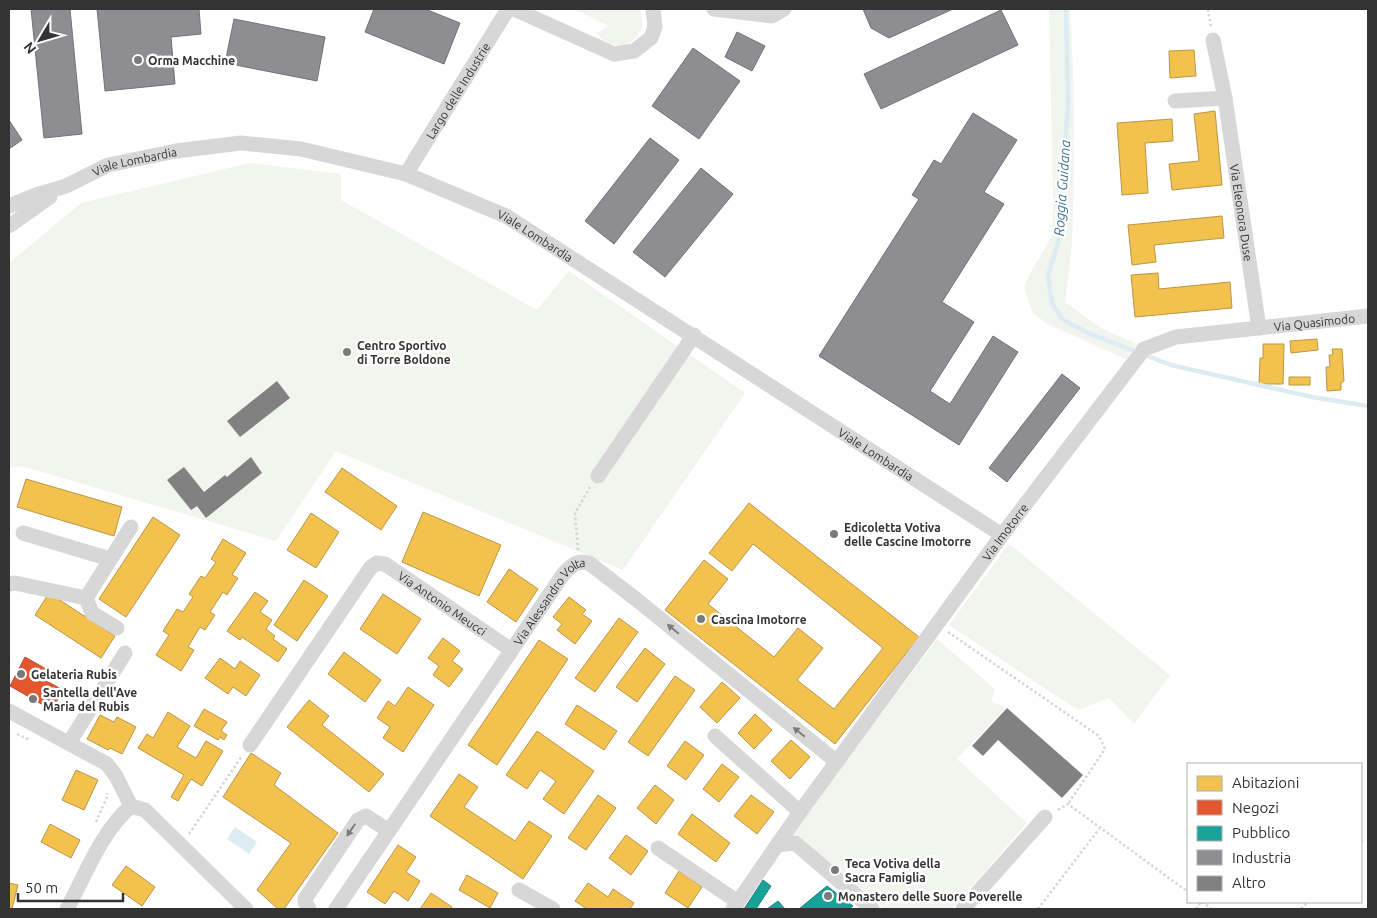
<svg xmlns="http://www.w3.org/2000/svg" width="1377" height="918" viewBox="0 0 1377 918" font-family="Ubuntu,sans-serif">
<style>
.green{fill:#f1f5ed}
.water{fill:#ddebf3}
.homes{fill:#f2c14e;stroke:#b99646}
.shops{fill:#e4572e;stroke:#af4c30}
.public{fill:#17a398;stroke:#1f817a}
.industry{fill:#8d8d92;stroke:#727276}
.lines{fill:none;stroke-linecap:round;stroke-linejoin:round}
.stream{stroke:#ddebf3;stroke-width:4.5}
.building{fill:#818181}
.path{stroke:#d6d6d6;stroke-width:2.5;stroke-dasharray:2.5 2.5;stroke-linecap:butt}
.minor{stroke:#d7d7d7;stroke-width:15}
.oneway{fill:#7d7d7d}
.poi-dot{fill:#7a7a7a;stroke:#fff;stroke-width:2}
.labels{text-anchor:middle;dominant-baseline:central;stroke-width:5;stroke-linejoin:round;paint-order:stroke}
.poi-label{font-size:12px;font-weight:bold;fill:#333;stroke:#fff;text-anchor:start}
.street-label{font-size:12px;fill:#333;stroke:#fff}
.water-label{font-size:14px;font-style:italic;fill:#3f7597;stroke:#fff}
</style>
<rect width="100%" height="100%" fill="#fff"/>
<!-- green -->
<path class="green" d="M574 9H639C654 38 615 60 597 33L609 26Z
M1049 9H1070C1075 85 1075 165 1072 241 1071 261 1067 282 1065 302L1101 328 1137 344 1126 359 1049 325 1033 313 1024 288 1027 279 1052 236 1053 197Z
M250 163 341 174V200L537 310 569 271 745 393 623 570 336 451 276 541 22 466 9 468V263L81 203Z
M1009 544 1170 675 1134 724 1109 698 1078 710 949 625Z
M937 639 995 689 991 702 1006 707 957 759 1027 823 952 909H884L793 833Z"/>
<!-- water -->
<path class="water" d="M235 827 257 842 249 854 227 839Z"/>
<!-- homes -->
<path class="homes" d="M1194 50 1196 76 1170 78 1169 51Z
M1215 111 1222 185 1172 190 1169 164 1199 161 1194 114Z
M1172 119 1173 141 1145 143 1148 193 1122 195 1117 123Z
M1222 216 1224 238 1154 245 1156 262 1132 265 1128 225Z
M1158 273 1159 289 1230 282 1232 308 1135 317 1131 275Z
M1317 339 1318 350 1291 353 1290 341Z
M1263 344H1284L1283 384H1259L1260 358H1263Z
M1332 349H1342L1344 381 1341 383V390L1327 391 1326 367H1330L1329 355H1333Z
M1289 377H1310V385H1289Z
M342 468 397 506 381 530 325 492Z
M26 479 122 507 114 536 17 507Z
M749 503 919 637 835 744 665 610 704 560 728 579 708 604 774 657 798 628 823 648 797 680 834 709 883 648 753 544 732 571 709 553Z
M423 512 501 545 479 596 402 562Z
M311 513 339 532 316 568 287 550Z
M153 517 180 535 126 617 99 599Z
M223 539 246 553 232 575 238 578 227 595 223 592 210 612 215 615 205 630 200 627 188 647 194 650 181 671 156 655 169 635 163 631 177 609 183 612 193 597 189 594 201 576 205 578 216 562 211 559Z
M509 569 538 589 516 622 487 602Z
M304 580 328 596 297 641 274 625Z
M255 592 268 601 260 612 272 620 266 629 275 636 273 639 287 649 278 662 242 637 240 640 227 631Z
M49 593 115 636 101 658 35 615Z
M383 594 421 619 397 654 360 629Z
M569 597 586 610 582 614 592 621 575 644 557 630 562 624 553 617Z
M619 618 638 632 595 692 575 678Z
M443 638 460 651 452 661 463 669 449 687 433 675 439 666 428 658Z
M539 640 568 659 497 765 468 745Z
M645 648 665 664 637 702 616 687Z
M344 652 381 680 365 702 328 674Z
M220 658 235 669 240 661 260 675 246 696 233 687 228 694 205 678Z
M675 676 695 690 648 756 628 742Z
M722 682 740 698 717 723 700 707Z
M408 687 434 705 403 752 383 738 390 727 377 718 388 701 395 706Z
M309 700 329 716 322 725 384 774 369 792 287 727Z
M577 705 617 731 604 750 565 724Z
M204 709 227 722 221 731 227 735 224 740 220 737 218 740 194 726Z
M168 712 190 726 177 747 196 758 206 741 223 751 202 786 191 779 178 801 171 797 184 775 138 748 147 734 153 738Z
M755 714 772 730 754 749 738 733Z
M100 715 114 722 117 717 136 727 122 754 110 748 108 750 87 739Z
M537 731 594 771 564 814 543 799 556 781 540 770 527 789 506 775Z
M791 740 810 757 790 779 771 761Z
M685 741 704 755 686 780 667 766Z
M251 753 281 773 274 785 338 833 284 909H278L257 890 291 843 223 797Z
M722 764 739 777 719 802 703 789Z
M76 770 98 780 84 810 62 800Z
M459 774 478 787 464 807 515 841 529 821 552 836 523 879 430 816Z
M655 785 674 800 656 824 637 808Z
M598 795 616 808 586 850 568 838Z
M751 795 774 812 757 834 734 816Z
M692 814 730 843 716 862 678 834Z
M50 824 80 840 71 858 41 842Z
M626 835 648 851 631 875 609 858Z
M398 845 416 857 406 872 420 881 408 901 394 891 385 904 367 892Z
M126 866 155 887 142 906 112 885Z
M679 871 702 887 688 908 665 893Z
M467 875 498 893 490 908 459 890Z
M9 883 18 885 12 909H9Z
M588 883 608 897 613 889 634 903 630 909H587L575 901Z
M431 893 452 907 451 909H420Z"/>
<!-- shops -->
<path class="shops" d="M25 657 46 669 41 678 63 690 52 710 10 686Z"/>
<!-- public -->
<path class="public" d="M763 880 771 886 756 909H744Z
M827 886 853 906 849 909H799Z
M778 901 785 909H767Z"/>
<!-- industry -->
<path class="industry" d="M31 9H70L82 134 44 138Z
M97 9H199L201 34 171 37 175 84 105 91Z
M374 9H425L460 23 444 64 365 32Z
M863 9H953L889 38 871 28Z
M1001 10 1018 45 881 109 864 74Z
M234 19 325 37 317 81 225 63Z
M737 32 765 46 752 71 725 57Z
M693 48 740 81 699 139 652 106Z
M973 113 1017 140 984 192 1004 204 942 302 974 322 930 391 950 404 993 336 1018 352 959 445 819 356 919 199 912 195 934 160 941 164Z
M9 120 22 140 9 149Z
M650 138 679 160 614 244 585 221Z
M701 168 733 194 665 277 633 252Z
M1062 374 1080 388 1007 482 989 468Z"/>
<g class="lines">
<!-- stream -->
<path class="stream" d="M1066 9 1068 104 1059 239 1048 276 1052 303 1063 320 1090 334 1171 365 1312 397 1368 406"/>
</g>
<!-- building -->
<path class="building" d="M277 381 290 398 240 437 227 421Z
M251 457 262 473 206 518 197 506 191 510 167 480 184 467 204 492 225 475 227 477Z
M1007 708 1083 775 1062 798 998 740 983 756 972 746Z"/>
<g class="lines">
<!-- path -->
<path class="path" d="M1208 9 1211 27
M578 550 575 513 590 487
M948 632 1099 736 1105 749 1068 804
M9 658V665
M17 734 30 740
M1058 810 1068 804 1188 892
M96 822 107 797V793
M189 834 242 756
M1361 842 1364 839
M1202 902 1212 909
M1038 909 1099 829
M1196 909 1201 902
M1301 909 1308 902"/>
<!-- minor -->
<g class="minor">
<path d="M514 9 614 54 634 51 651 38 655 27 653 9"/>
<path d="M714 9 772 16 784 9"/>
<path id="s1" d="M1213 40 1225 98 1259 328"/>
<path d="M1175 101 1225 98"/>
<path id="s2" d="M406 174 508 9"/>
<path id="s3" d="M9 206 36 195 66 186 108 165 176 151 241 143 301 149 406 174 506 216 1002 535"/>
<path d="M9 226 50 197"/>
<path d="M598 476 694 335"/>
<path d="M23 533 110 559"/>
<path d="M9 584 15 583 86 598 131 527"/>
<path d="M86 598 92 613 117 628"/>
<path d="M9 711 107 764 116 776 131 806 145 810 246 909"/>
<path d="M715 736 800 812"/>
<path d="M69 743 125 653"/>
<path id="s4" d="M250 745 371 567 377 563 385 564 507 647 510 652"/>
<path d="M777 845 795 843 872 909"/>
<path d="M658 848 738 902"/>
<path d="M519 890 553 909"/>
<path d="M67 909C86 874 101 832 131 806"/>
<path d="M309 909 305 902V899L358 820 366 816 389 831"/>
<path id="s5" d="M336 909 564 573C573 565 576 560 589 563L637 600 837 762"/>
<path id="s6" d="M733 909 800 812 1002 535 1144 349 1176 337 1368 316"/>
<path d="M963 909 1045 817"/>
</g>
</g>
<!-- one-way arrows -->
<defs><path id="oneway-solid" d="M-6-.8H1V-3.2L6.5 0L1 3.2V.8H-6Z" transform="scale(1.25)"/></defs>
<g class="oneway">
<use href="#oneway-solid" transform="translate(673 629) rotate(-140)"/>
<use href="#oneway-solid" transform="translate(799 732) rotate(-141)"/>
<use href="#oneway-solid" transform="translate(351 830) rotate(124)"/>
</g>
<!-- markers -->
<g class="poi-dot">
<circle cx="138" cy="60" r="5"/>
<circle cx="347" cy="352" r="5"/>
<circle cx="834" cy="534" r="5"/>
<circle cx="701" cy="619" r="5"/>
<circle cx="21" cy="674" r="5"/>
<circle cx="33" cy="699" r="5"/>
<circle cx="835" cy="870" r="5"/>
<circle cx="828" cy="896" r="5"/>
</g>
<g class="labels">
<!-- poi labels -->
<g class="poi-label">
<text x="148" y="60">Orma Macchine</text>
<text x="357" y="345">Centro Sportivo<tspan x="357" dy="14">di Torre Boldone</tspan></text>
<text x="844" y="527">Edicoletta Votiva<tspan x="844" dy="14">delle Cascine Imotorre</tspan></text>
<text x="711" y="619">Cascina Imotorre</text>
<text x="31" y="674">Gelateria Rubis</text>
<text x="43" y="692">Santella dell'Ave<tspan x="43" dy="14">Maria del Rubis</tspan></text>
<text x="845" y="863">Teca Votiva della<tspan x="845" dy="14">Sacra Famiglia</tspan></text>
<text x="838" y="896">Monastero delle Suore Poverelle</text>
</g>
<!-- street labels -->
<g class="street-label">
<text stroke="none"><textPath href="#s2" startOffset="98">Largo delle Industrie</textPath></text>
<text stroke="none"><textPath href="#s3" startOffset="134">Viale Lombardia</textPath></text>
<text stroke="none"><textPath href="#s1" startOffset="175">Via Eleonora Duse</textPath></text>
<text stroke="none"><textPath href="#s3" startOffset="554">Viale Lombardia</textPath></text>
<text stroke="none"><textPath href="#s6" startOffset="868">Via Quasimodo</textPath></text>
<text stroke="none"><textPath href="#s3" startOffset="959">Viale Lombardia</textPath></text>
<text stroke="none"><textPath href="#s6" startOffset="465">Via Imotorre</textPath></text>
<text stroke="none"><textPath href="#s4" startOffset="300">Via Antonio Meucci</textPath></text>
<text stroke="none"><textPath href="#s5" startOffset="376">Via Alessandro Volta</textPath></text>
</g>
<!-- water labels -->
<g class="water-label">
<text transform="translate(1062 188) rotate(-86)">Roggia Guidana</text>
</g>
</g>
<!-- border -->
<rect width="1377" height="918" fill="none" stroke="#333333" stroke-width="20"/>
<!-- legend -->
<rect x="1187" y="763" width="175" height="140" fill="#ffffff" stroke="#adadad"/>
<rect x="1197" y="776" width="25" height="15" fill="#f2c14e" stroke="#adadad"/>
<text x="1232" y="788" font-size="15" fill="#333333">Abitazioni</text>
<rect x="1197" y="800" width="25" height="15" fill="#e4572e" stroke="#adadad"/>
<text x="1232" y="813" font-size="15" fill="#333333">Negozi</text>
<rect x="1197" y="826" width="25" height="15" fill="#17a398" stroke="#adadad"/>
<text x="1232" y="838" font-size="15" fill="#333333">Pubblico</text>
<rect x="1197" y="850" width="25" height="15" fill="#8d8d92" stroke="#adadad"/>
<text x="1232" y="863" font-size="15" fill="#333333">Industria</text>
<rect x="1197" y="876" width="25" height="15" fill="#818181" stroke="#adadad"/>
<text x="1232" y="888" font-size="15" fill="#333333">Altro</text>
<!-- north arrow -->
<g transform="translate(40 40) rotate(232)" stroke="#ffffff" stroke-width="4" paint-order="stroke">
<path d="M0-4L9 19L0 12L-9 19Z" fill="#333333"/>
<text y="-8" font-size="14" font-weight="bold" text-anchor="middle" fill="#333333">N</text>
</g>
<!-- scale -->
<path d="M18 893v8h105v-8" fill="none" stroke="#333333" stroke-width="2.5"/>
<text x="25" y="893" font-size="15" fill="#333333" stroke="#ffffff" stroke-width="4" paint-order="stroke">50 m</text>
</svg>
